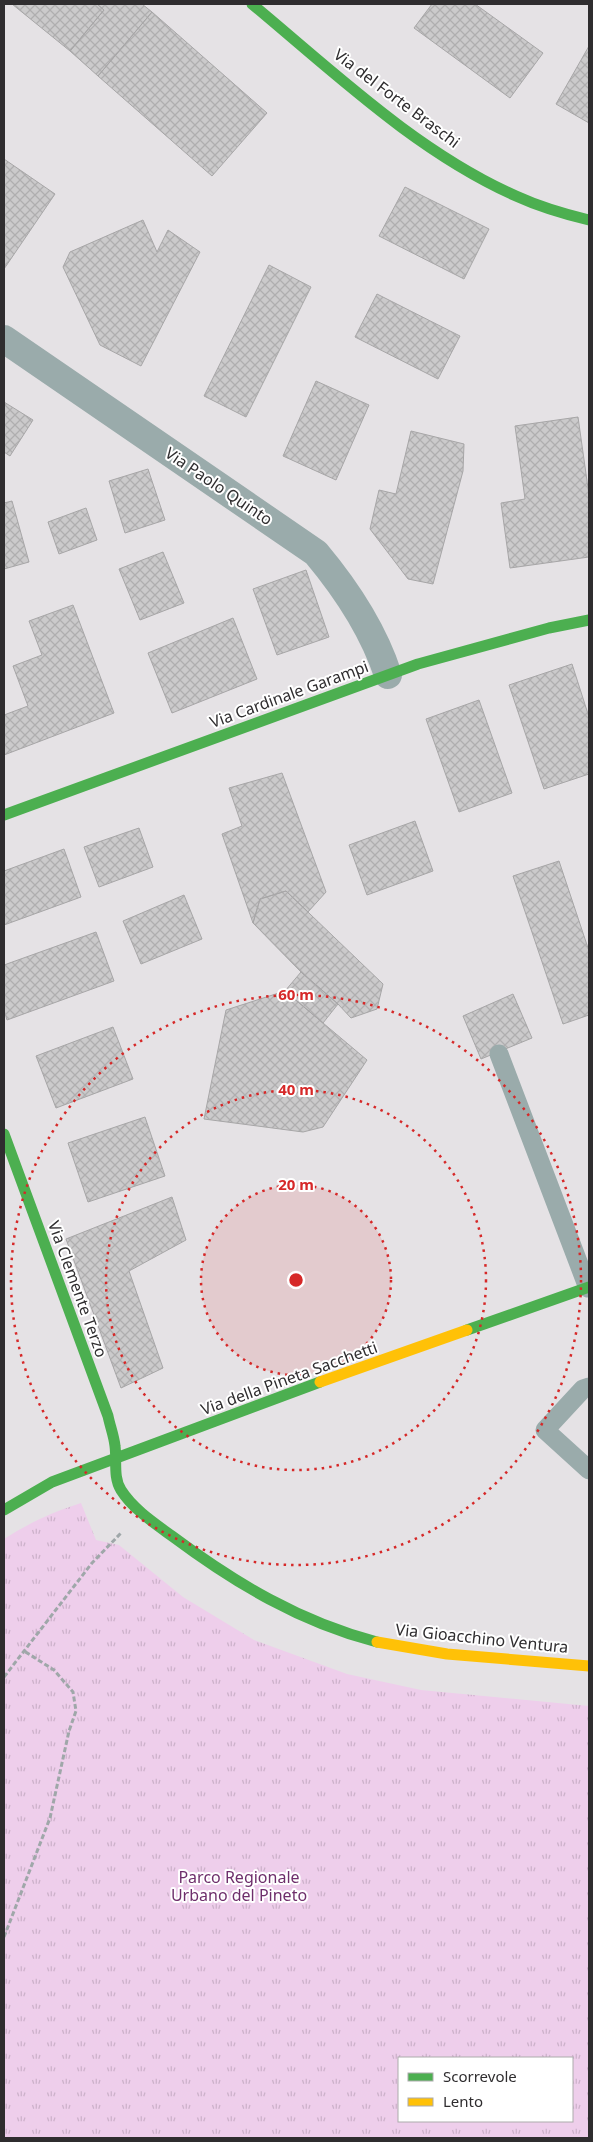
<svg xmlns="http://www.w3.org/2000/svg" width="593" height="2142" viewBox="0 0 593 2142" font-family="'Noto Sans',sans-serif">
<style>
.grass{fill:url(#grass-tufts);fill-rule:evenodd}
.building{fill:url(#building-cross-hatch);stroke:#a7a6a7}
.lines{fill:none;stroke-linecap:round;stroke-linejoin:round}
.path{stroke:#9fa7a9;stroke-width:3;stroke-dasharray:5 2.5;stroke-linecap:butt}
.lane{stroke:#9aabab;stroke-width:19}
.street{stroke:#9aabab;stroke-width:28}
.fast{stroke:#4caf50;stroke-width:11}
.slow{stroke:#ffc107;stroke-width:11}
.ring{fill:none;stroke:#d62828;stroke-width:2.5;stroke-dasharray:2.5 5}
.labels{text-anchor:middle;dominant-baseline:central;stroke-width:4;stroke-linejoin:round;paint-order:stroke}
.street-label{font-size:16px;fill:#2f2d2f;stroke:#fff}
.park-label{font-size:16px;fill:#6e2e6b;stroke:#fff}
.centre{fill:#d62828;stroke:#fff;stroke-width:2.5}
.ring-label{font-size:15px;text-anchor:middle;font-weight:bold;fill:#d62828;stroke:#fff;stroke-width:4;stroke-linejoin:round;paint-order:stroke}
</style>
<defs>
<pattern id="grass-tufts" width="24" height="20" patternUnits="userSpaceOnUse" patternTransform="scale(1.25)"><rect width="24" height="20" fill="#eeceeb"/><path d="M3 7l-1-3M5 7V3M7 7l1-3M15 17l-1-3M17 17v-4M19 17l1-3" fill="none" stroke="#ccb1ca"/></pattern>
<pattern id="building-cross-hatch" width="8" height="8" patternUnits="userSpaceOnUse" patternTransform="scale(1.25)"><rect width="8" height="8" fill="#cbcacb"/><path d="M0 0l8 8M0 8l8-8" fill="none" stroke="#afaeaf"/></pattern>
</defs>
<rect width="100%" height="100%" fill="#e5e2e5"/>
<!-- grass -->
<path class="grass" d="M81 1503 96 1540 119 1545 183 1597 254 1640 347 1674 421 1690 589 1706V2138H4V1539C29 1523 53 1512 81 1503ZM399 2058H572V2121H399Z"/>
<!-- building -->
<path class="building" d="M12 4H97L104 10 70 51Z
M97 4H142L152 12 98 76 70 51 104 10Z
M432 4H475L543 53 510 98 414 28Z
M152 12 267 113 212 176 98 76Z
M589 46V123L556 104Z
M4 159 55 194 4 269Z
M405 187 489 229 464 279 379 236Z
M143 220 157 252 168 230 200 252 141 366 100 345 63 267 70 252Z
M269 265 311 287 246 417 204 396Z
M377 294 460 336 438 379 355 337Z
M316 381 369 405 336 480 283 456Z
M4 402 33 420 10 456 4 452Z
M578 417 589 495V557L510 568 501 503 525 499 515 426Z
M411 431 464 444 463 471 433 584 408 579 370 529 379 490 396 494Z
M148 469 165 520 125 533 109 481Z
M12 501 29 562 4 569V503Z
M86 508 97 540 59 554 48 522Z
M163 552 184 603 140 620 119 569Z
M306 570 329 637 277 655 253 589Z
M73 605 114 713 4 755V715L28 706 13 666 42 655 29 621Z
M233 618 257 679 172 713 148 653Z
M572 664 589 717V774L544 789 509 685Z
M479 700 512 793 459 812 426 719Z
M282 773 326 892 308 912 286 891 260 899 253 923 222 834 242 826 229 788Z
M415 821 433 871 367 895 349 845Z
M139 828 153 867 99 887 84 847Z
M64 849 81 897 4 925V871Z
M559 861 589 951V1015L563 1024 513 876Z
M286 891 383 984 377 1009 351 1018 338 1004 301 972 253 923 260 899Z
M184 895 202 939 141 964 123 921Z
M96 932 114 981 7 1020 4 1010V965Z
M301 972 338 1004 323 1023 285 991Z
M285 991 367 1060 323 1127 303 1132 204 1119 226 1010Z
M513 994 532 1038 481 1059 463 1016Z
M113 1027 133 1079 56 1108 36 1056Z
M145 1117 165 1176 88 1202 68 1143Z
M172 1197 186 1240 129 1271 163 1368 121 1388 66 1239Z"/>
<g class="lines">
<!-- path -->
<path class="path" d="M4 1677 92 1563 121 1533
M4 1937 50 1818 69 1731 76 1711 73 1692 54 1670 24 1651"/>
<!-- lane -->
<path class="lane" d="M499 1054 588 1288
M589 1387 583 1389 545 1430 589 1470"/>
<!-- street -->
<path class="street" d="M4 339 316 553C347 590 373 629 388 675"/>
<!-- fast -->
<path class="fast" d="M252 4C335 73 417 152 516 196 540 207 564 214 589 220
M4 815 418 664 549 628 589 620
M4 1134 108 1416C110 1426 114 1436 115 1446 117 1461 113 1477 121 1490 133 1509 154 1523 172 1536 235 1583 300 1622 377 1642
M467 1330 589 1287
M4 1510 52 1482 320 1382"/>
<!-- slow -->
<path class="slow" d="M320 1382 467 1330
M377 1642 447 1654 589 1666"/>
</g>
<!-- distance rings -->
<circle cx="296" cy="1280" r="95" fill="#d62828" fill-opacity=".12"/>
<g class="ring">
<circle cx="296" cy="1280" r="95"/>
<circle cx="296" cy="1280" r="190"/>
<circle cx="296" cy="1280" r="285"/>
</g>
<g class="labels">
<!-- street labels -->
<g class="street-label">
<text transform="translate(397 98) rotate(37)">Via del Forte Braschi</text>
<text transform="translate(219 486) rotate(34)">Via Paolo Quinto</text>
<text transform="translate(289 694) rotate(-20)">Via Cardinale Garampi</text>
<text transform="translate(78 1289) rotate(70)">Via Clemente Terzo</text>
<text transform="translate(289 1378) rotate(-20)">Via della Pineta Sacchetti</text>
<text transform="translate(482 1638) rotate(6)">Via Gioacchino Ventura</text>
</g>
<!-- park labels -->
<g class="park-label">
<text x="239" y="1877">Parco Regionale<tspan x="239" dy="18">Urbano del Pineto</tspan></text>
</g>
</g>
<circle cx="296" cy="1280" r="8" class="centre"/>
<g class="ring-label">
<text x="296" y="1000">60 m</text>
<text x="296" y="1095">40 m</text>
<text x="296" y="1190">20 m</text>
</g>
<!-- border -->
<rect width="593" height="2142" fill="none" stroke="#2f2d2f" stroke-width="10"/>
<!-- legend -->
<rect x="398" y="2057" width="175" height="65" fill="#ffffff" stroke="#acabac"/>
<rect x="408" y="2073" width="25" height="8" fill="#4caf50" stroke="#acabac"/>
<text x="443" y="2082" font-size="15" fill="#2f2d2f">Scorrevole</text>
<rect x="408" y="2098" width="25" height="8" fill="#ffc107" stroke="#acabac"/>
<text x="443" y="2107" font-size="15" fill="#2f2d2f">Lento</text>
</svg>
